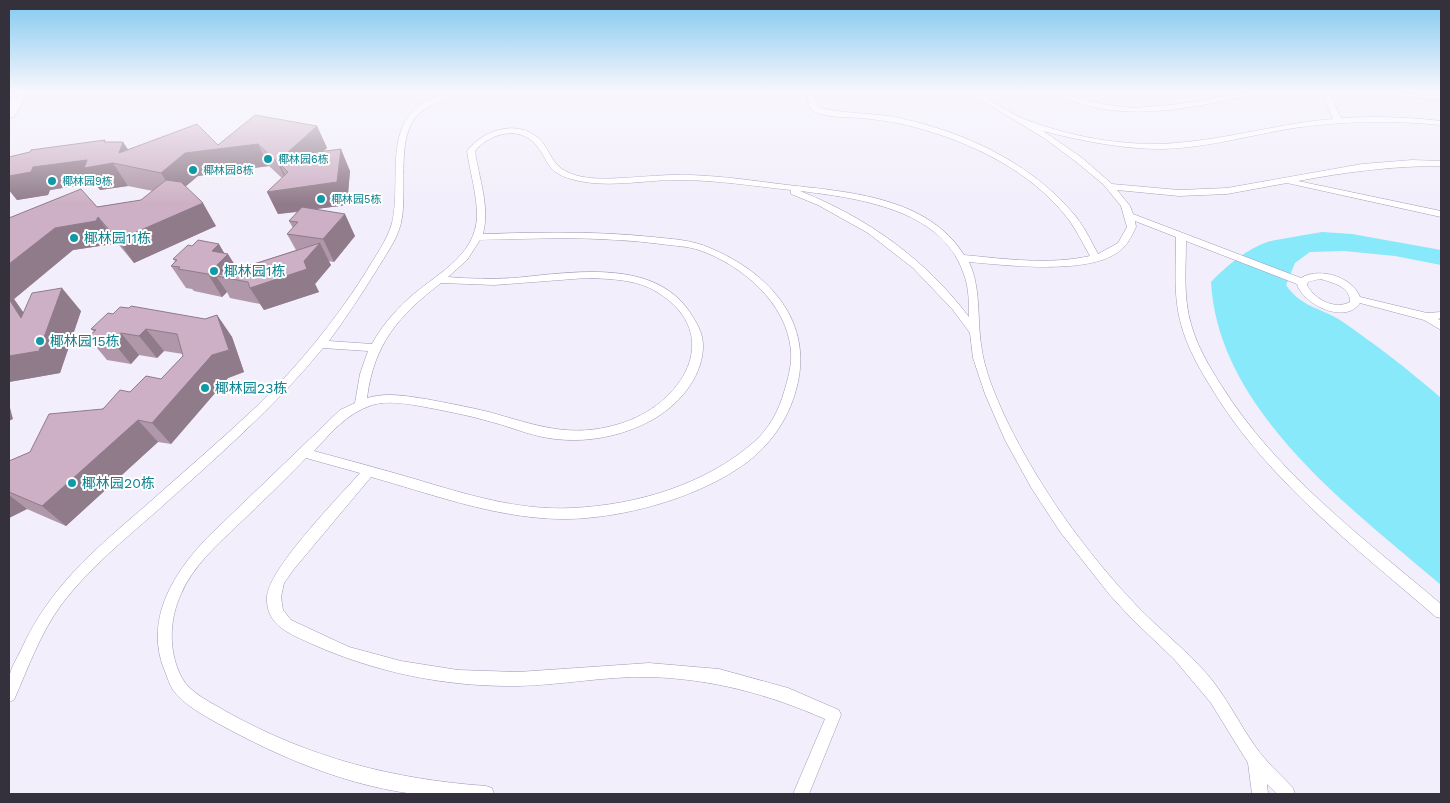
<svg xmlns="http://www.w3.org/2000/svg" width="1450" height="803" font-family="'Work Sans','Noto Sans SC',sans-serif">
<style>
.water{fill:#87e9fa}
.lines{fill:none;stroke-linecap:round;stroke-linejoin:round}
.lane-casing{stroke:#a298b6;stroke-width:1}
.street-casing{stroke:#a298b6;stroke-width:1}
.lane{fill:#fff;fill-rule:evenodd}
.street{fill:#fff;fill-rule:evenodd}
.wall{fill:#b097a9}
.shaded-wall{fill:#907b8a}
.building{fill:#cdb0c5;stroke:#907b8a}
.culture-dot{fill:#0f9aa8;stroke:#fff;stroke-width:2}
.labels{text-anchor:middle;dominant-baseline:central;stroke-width:4;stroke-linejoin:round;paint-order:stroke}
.far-culture-label{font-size:11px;fill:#0d838f;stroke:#fff;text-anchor:start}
.culture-label{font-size:14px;fill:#0d838f;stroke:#fff;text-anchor:start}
</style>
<rect width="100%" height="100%" fill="#f2eefb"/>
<path class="water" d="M1322,232L1352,234L1441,250V265L1395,256L1344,251L1310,252L1295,263L1286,285C1301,307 1319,307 1340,320C1375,344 1409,370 1441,398V585C1351,508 1218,411 1211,282C1227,265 1253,244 1276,240C1291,237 1306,235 1322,232Z"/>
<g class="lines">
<g class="lane-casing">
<path id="lane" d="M448,92H457C444,102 426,104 415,118C396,143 408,192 401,223C397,240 385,256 376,271C361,295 346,318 329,341L372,344C381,327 393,313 408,299C434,275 476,257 477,216C477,194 470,172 467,151C482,131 515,119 537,137C548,145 550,161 562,169C579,180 602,179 621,178C644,177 667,174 690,175C723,176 755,181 788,185C849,192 928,197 964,255C1006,259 1049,265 1090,256C1083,244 1077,231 1069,220C1032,171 971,142 914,127C896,122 879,120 861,118C847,117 828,118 815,112C807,108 808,100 808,92H815L816,104L820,108C842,113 865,113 888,116C956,128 1026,159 1072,212C1083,224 1090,239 1098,254L1118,243L1127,227L1121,206L1103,184L1075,161L1044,138L968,92H976C992,101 1012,115 1029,121C1078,139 1134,148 1186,142C1236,137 1284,123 1333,119L1322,92H1392L1441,96V100L1370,94H1330L1341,118C1374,116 1408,117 1441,121V125C1392,120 1343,121 1294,128C1250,135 1207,148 1162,149C1122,149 1082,141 1043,131L1081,157L1112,184L1179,190L1227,188L1362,164L1412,160L1441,161V166C1392,166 1346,172 1298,181L1441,211V217L1287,183L1227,194L1179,196L1117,190L1130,206L1133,214L1301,278C1318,267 1352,276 1360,297L1427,313L1441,312V318L1438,319L1441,321V330L1424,320L1360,303C1346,325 1303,305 1297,284L1186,241C1186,268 1183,297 1191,324C1197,346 1209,366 1221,385C1277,474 1362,537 1441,604V618L1436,617C1355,547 1268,481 1212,389C1199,368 1187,347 1181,324C1173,296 1176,266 1176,237L1135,221L1136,227C1133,233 1129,242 1124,247C1097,277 1006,265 969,262C981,288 977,315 981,344C984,370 995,395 1006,419C1039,487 1084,550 1136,605C1159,629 1185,649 1207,674C1226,696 1238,722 1255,746C1266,762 1280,774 1293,788L1295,794H1277L1267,784L1268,794H1252L1248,763L1211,703L1174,659L1132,619L1109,594L1061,533L1032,489L1005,440L985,394L973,358L970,333L953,310L913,268L868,233L818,205L791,194V190C753,186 716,180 677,180C642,180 606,189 571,179C543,171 549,156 532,141C515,126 488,135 475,151C479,179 490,206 483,234C540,232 596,231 653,237C672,239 693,240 710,248C770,273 815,323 796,390C788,420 770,445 746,463C700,497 625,518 568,519C501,520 435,495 371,477L294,569L284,583L281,597L283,610L291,620L349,647L401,661L458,670L518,672L649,663L719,669L788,688L839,710L841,715L809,794H793L825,719C768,694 712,679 650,677C606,676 562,685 518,686C447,687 377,673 312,644C291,634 265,626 267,596C270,567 338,498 360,473L306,458C284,481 261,503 239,524C217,545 193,566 181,594C169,620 168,652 182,678C190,693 212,703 227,712C310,758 392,779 486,786L492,788L494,794C468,794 440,797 414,794C345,785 279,757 219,724C203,715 184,705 173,690C169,684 167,676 164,669C144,618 175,570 211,534L340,410L355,403L360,374L368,351L323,348C274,408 216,458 158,510C124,540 88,569 61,605C40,634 28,668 14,700L9,702C9,695 8,686 9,679C10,669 17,658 21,650C49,588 93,551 143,508C181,474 220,441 257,406C299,365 335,321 366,272C375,256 387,241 392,223C402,182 382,126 426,101C433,97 441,95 448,92ZM800,191C858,198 941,209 963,272C969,286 969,302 969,317C925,259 868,218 800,191ZM569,238C600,239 631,240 661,244C674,246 687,246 699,250C742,265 787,303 791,351C792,365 788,379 784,392C779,410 769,429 754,442C705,485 636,505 572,508C519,511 465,494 415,479C381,469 347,460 314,451C332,432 346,414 372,405C389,400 408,404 425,407C446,411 467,415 488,421C505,425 521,432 538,436C576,445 617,439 652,420C677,406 701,380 703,349C704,334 697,323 689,311C652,257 568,273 513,278C491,279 470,279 448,277L467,260L480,240ZM587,278C610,279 636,279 657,292C727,335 681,406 619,424C570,439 536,425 489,412C469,407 447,403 426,399C406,396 387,392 367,398C374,344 398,316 441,283L494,285ZM1320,279C1332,282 1351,287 1350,302C1335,310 1315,300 1307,285L1308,282Z
M1051,92H1061L1085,100L1108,105L1133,108L1180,104L1249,92H1263L1259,94C1197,106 1134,123 1072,101C1065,98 1057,96 1051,92Z"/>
</g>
<g class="street-casing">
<path id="street" d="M15,92H29L14,117L9,118V102Z"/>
</g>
<use href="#lane" class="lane"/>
<use href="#street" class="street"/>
</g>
<path class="wall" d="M317,126L327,148L323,151L350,171L347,205L316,209L355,236L334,262L328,261L331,265L315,284L319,292L264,310L260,304L230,298L227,292L222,297L194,291L192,289L186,288L171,266L175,261L173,259L225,253L238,269L296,250L287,234L293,228L289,221L298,212L278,214L267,192L282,178L269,166L198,176L185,187L216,226L134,263L114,239L113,244L73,250L14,299L24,313L81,311L60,373L9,382V218L97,207L141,200L153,191L128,186L100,190L95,183L50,190L48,195L17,200L9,190V157L106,142L128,149L218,145Z
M217,315L232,337L244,372L228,378L171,444L158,442L66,526L27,509L9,518V461L30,452L130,392L161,379L183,356V354L164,351L157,358L139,355L131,364L107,360L88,337L94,332L91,329L205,319Z"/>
<path class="shaded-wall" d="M317,126L327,148L292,180L288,172L279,163L289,183L288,184L277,162Z
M123,142L138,164L119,153Z
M258,144L269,166L198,176L175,195L161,173L185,153Z
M341,149L350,171L347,205L278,214L267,192Z
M87,160L113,163L128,186L100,190L95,183L50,190L48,195L17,200L9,190V176L33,167Z
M203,203L216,226L134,263L118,240Z
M345,214L355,236L334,262L323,239Z
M98,217L114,239L113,244L73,250L14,299L42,341L21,318L9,299V264L55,228Z
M320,243L331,265L315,284L319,292L264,310L250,288L304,261Z
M219,244L226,256L228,254L242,276H216L227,292L222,297L208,274L212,251Z
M62,288L81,311L60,373L9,382V356Z
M217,315L232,337L244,372L228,378L171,444L152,423Z
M146,329L164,351L157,358L139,336Z
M121,333L139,355L131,364L112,341Z
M9,404L13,419L9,421Z
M138,420L158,442L66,526L42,506Z
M9,495L27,509L9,518Z"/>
<path class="building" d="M255,115L317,126L277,162L258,144L185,153L161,173L113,163L84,168L87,160L33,167L31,172L9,176V157L30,152L31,150L105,140L104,142H123L119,153L197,124L218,145Z
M341,149L337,182L267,192L288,172L279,163L286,156Z
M166,180L181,182L203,203L118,240L98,217L96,221L55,228L9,264V218L81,189L97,207L141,200Z
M302,207L345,214L323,239L287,234L298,222L289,221Z
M198,240L219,244L212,251L228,254L208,274L178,269L180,267L171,266L177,260L173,259L188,245L192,246Z
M320,243L304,261L307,269L250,288L248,282L216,276Z
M62,288L39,351L9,356V299L21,318L32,293Z
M131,306L205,319L217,315L229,350L212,355L152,423L138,420L42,506L9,492V461L30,452L49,414L103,409L120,390L130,392L146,376L161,379L183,356L177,334L146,329L139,336L121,333L112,341L88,337L96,330L91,329L108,313L113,314L120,307L129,308Z"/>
<linearGradient id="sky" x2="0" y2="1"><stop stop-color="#81c9ef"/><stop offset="0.45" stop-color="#f9f7fd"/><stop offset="1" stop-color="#f9f7fd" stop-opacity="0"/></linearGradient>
<rect width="1450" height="204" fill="url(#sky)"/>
<g class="culture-dot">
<circle cx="268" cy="159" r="5"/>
<circle cx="193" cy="170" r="5"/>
<circle cx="52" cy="181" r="5"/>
<circle cx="321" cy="199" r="5"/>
<circle cx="74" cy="238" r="5"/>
<circle cx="214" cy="271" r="5"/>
<circle cx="40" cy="341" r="5"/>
<circle cx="205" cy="388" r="5"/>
<circle cx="72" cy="483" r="5"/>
</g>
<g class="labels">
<g class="far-culture-label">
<text x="278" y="159">椰林园6栋</text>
<text x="203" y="170">椰林园8栋</text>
<text x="62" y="181">椰林园9栋</text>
<text x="331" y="199">椰林园5栋</text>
</g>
<g class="culture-label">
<text x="84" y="238">椰林园11栋</text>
<text x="224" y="271">椰林园1栋</text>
<text x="50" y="341">椰林园15栋</text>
<text x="215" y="388">椰林园23栋</text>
<text x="82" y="483">椰林园20栋</text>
</g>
</g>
<rect width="1450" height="803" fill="none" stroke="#34303c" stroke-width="20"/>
</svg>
